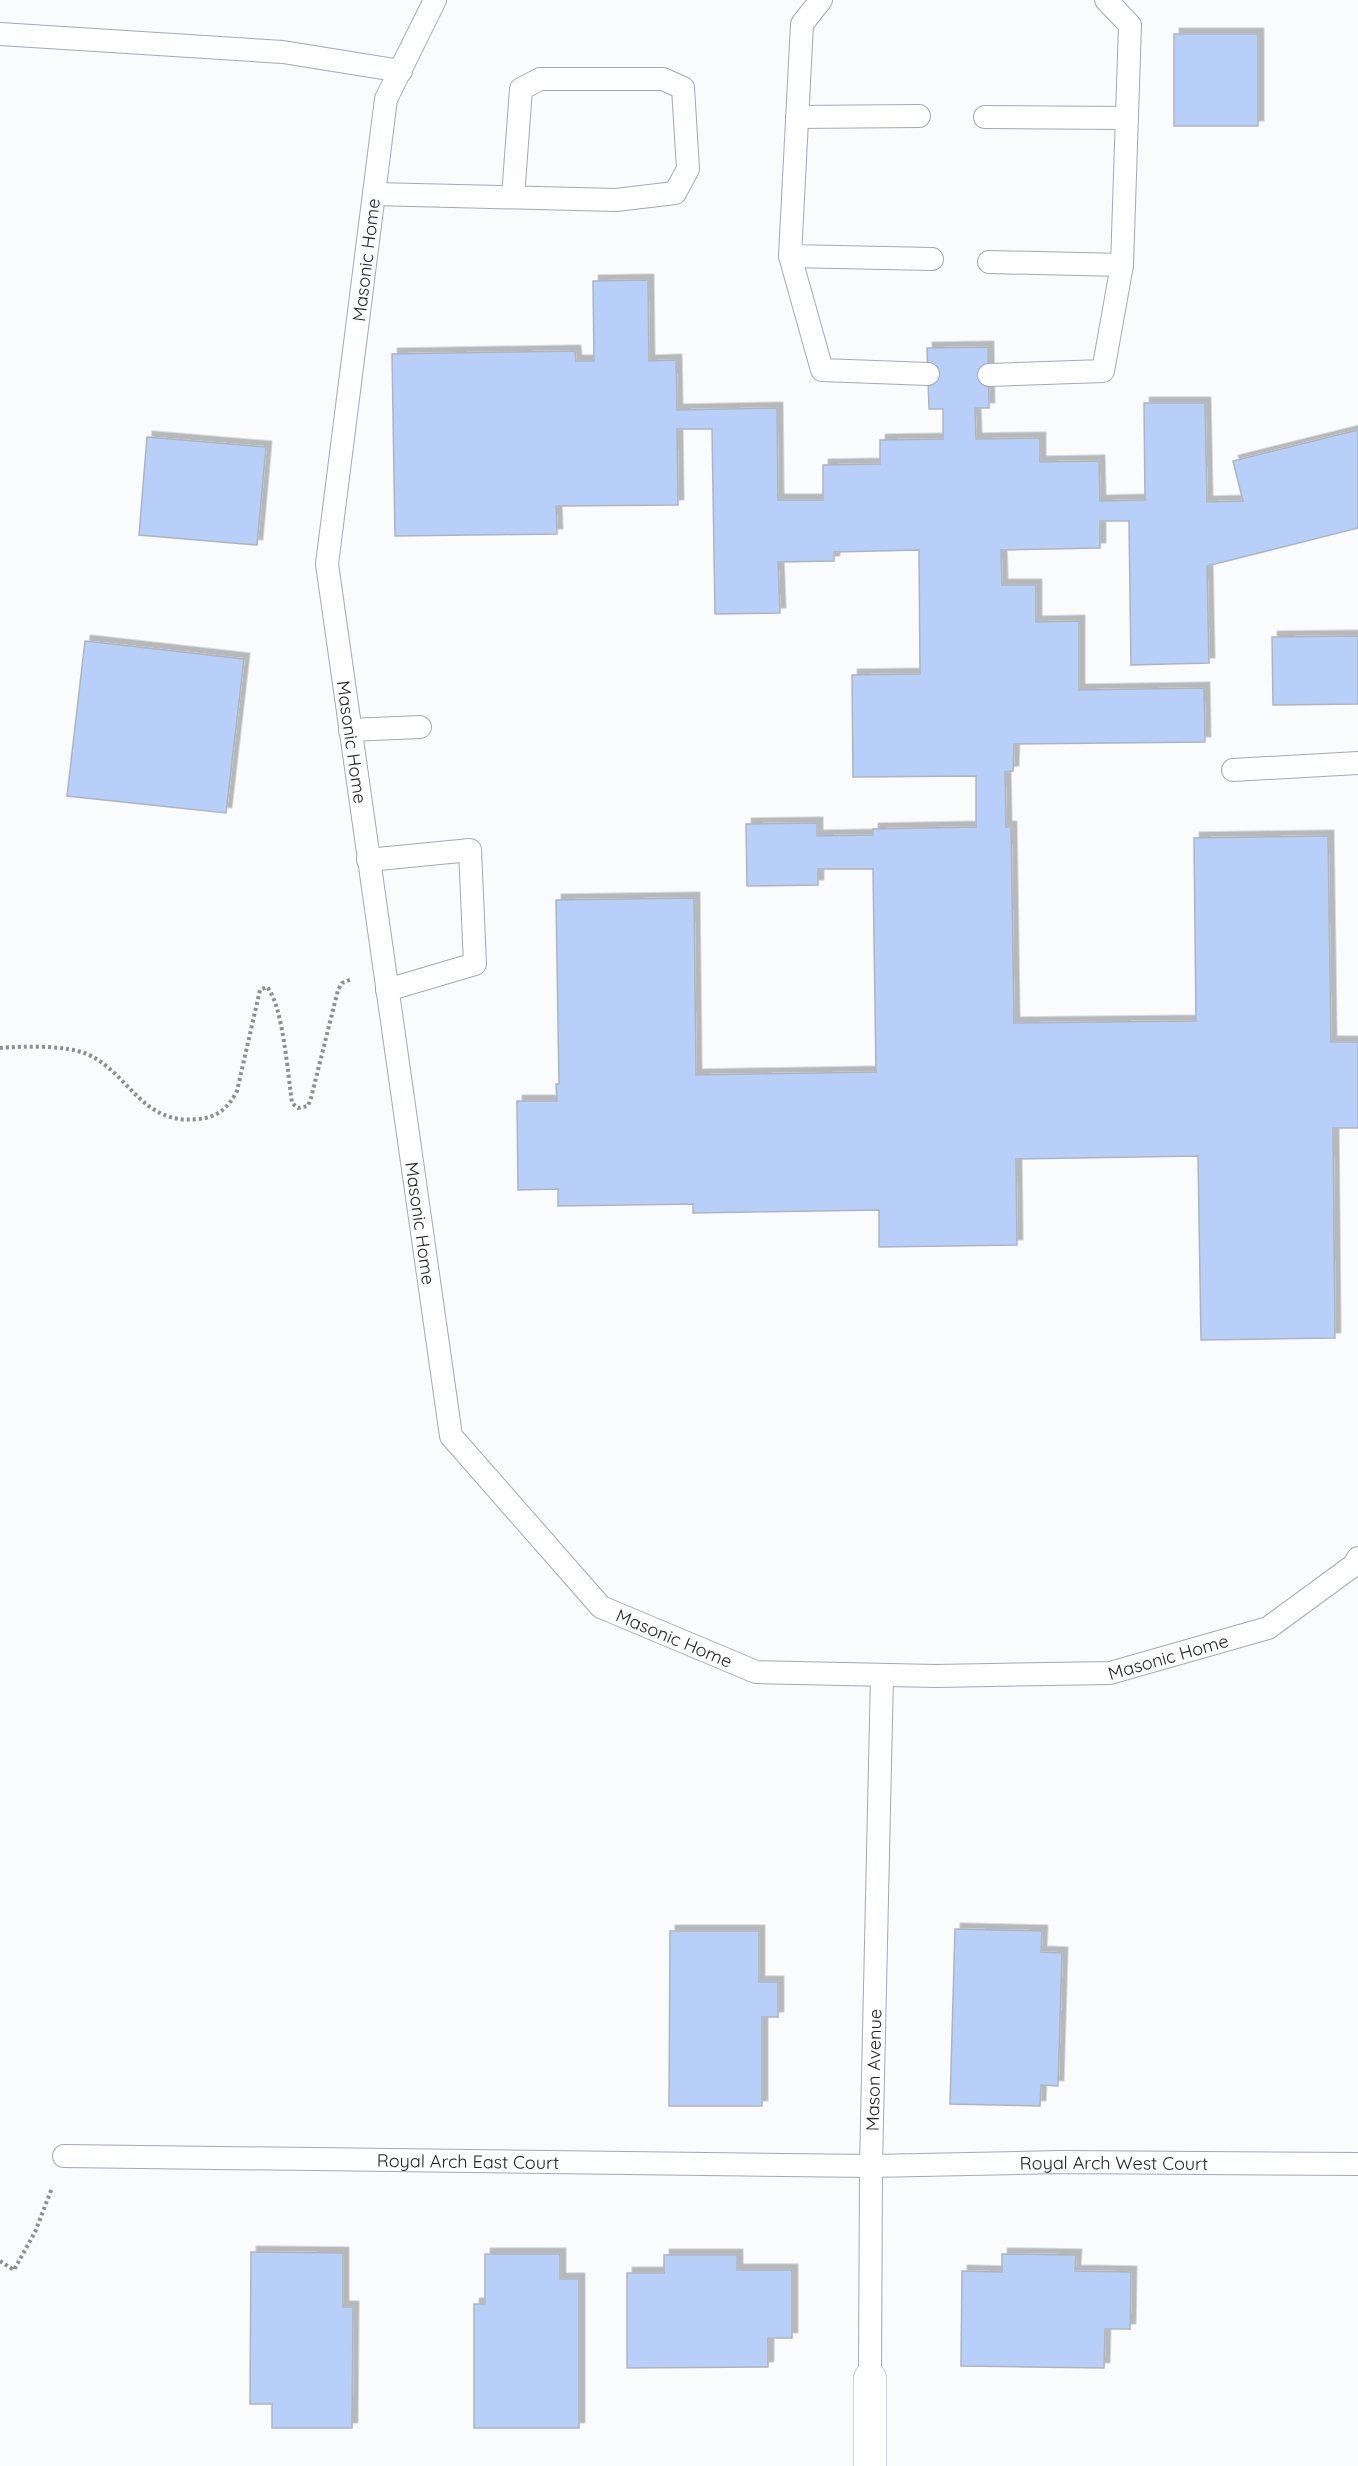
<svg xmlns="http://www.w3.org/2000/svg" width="1358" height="2466" font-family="Quicksand,sans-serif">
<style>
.building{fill:#b8d0f9;stroke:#aeb4be;stroke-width:1.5;filter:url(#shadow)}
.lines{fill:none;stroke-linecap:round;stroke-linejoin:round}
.service-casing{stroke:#a3a9b4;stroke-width:24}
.minor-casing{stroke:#a3a9b4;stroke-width:34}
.path{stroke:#8d8f92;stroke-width:4;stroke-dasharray:3 3;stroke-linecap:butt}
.service{stroke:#fff;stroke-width:22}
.minor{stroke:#fff;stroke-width:33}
.labels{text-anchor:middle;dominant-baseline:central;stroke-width:4.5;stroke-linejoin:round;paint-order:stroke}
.street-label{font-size:18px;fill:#202226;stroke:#f9fbfd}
</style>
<defs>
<filter id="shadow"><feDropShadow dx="5.5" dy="-5.5" stdDeviation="0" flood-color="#0004"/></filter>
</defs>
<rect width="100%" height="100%" fill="#f9fbfd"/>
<path class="building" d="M1174,34H1258V126H1174Z
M648,280L649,361L676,360L677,410L777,408L778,500H823V465L880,464V440L943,439V409H929L927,348L988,347L989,408H975L976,439L1040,438V462L1099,461L1100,501L1145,500L1144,403H1205L1207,502L1243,501L1233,461L1358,430V528L1207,566L1209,663L1131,665L1129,521H1100V548L1001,550L1002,585H1036V622L1079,621V690L1204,688L1205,742L1014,744L1013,771L1005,772L1006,827H1011L1014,1023L1196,1021L1194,838L1328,836L1331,1042H1358V1128H1333L1335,1338L1201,1340L1198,1156L1016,1159L1017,1245L879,1247V1210L693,1213V1204L558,1206V1189L518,1190L517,1101H557L556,1084H559L556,900L694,898L696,1075L876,1072L873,869H818V885L747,886L746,824L817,823V836L873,835V829L976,827V776L853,777L852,675L920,674L919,550L834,552V561L778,562L780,613L715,614L712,429H677L678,505L556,506L557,534L395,536L392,354L575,351L576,361H594L593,281Z
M147,437L266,447L257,545L139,535Z
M1358,636V704L1273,705L1272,637Z
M85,641L244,659L226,813L67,796Z
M955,1929L1042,1931L1041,1952L1062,1953L1058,2086L1041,2085L1040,2106L950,2104Z
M670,1931H759V1982H778V2017H762V2106H669Z
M251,2252L343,2253V2307H353L352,2428H272V2404H250Z
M485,2254H560V2279H579V2428H474V2304H485Z
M1002,2254L1076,2255L1075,2271L1131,2272L1130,2329H1105L1104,2368L961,2366L962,2271L1002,2272Z
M664,2255H737V2270H792V2338H768V2367L627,2368V2273H664Z"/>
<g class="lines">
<g class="service-casing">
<g id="service">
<path id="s1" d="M435,0L386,99L327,564L451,1436L601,1607L756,1672L936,1676L1110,1673L1268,1628L1354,1565L1358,1558"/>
<path d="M821,0L802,24L790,256L932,259"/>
<path d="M0,34L283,52L401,71"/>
<path d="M797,117L919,116"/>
<path d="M985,117L1126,118"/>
<path d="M374,194L616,200L675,193L688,169L683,88L663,79H540L521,89L513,197"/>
<path d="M790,256L822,370L928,374"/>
<path d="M989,262L1122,265L1130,25L1106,0"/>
<path d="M989,375L1103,371L1122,265"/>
<path d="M350,730L420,727"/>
<path d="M1233,770L1358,763"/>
<path d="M368,860L470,850L475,964L387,990"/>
<path id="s2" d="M64,2156L871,2166L1060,2162L1358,2164"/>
<path id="s3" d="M870,2379L871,2166L882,1675"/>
</g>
</g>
<g class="minor-casing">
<path id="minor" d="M870,2466V2379"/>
</g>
<path class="path" d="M0,1048C23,1046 66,1045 87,1054C129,1072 141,1126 199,1119C218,1117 228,1108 237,1091L260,990L267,987C283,1005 288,1076 292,1103L298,1108L308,1106L311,1098L338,990L342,983L352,979
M0,2261L14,2270L35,2232L52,2188"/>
<use href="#service" class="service"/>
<use href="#minor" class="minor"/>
</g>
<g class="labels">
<g class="street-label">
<text transform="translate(366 260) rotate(-83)">Masonic Home</text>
<text stroke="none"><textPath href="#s1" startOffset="759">Masonic Home</textPath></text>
<text stroke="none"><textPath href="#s1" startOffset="1245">Masonic Home</textPath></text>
<text stroke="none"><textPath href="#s1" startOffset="1767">Masonic Home</textPath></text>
<text stroke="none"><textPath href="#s1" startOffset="2270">Masonic Home</textPath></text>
<text stroke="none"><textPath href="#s3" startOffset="309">Mason Avenue</textPath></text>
<text stroke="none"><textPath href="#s2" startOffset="404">Royal Arch East Court</textPath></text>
<text stroke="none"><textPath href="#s2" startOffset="1050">Royal Arch West Court</textPath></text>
</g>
</g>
</svg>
